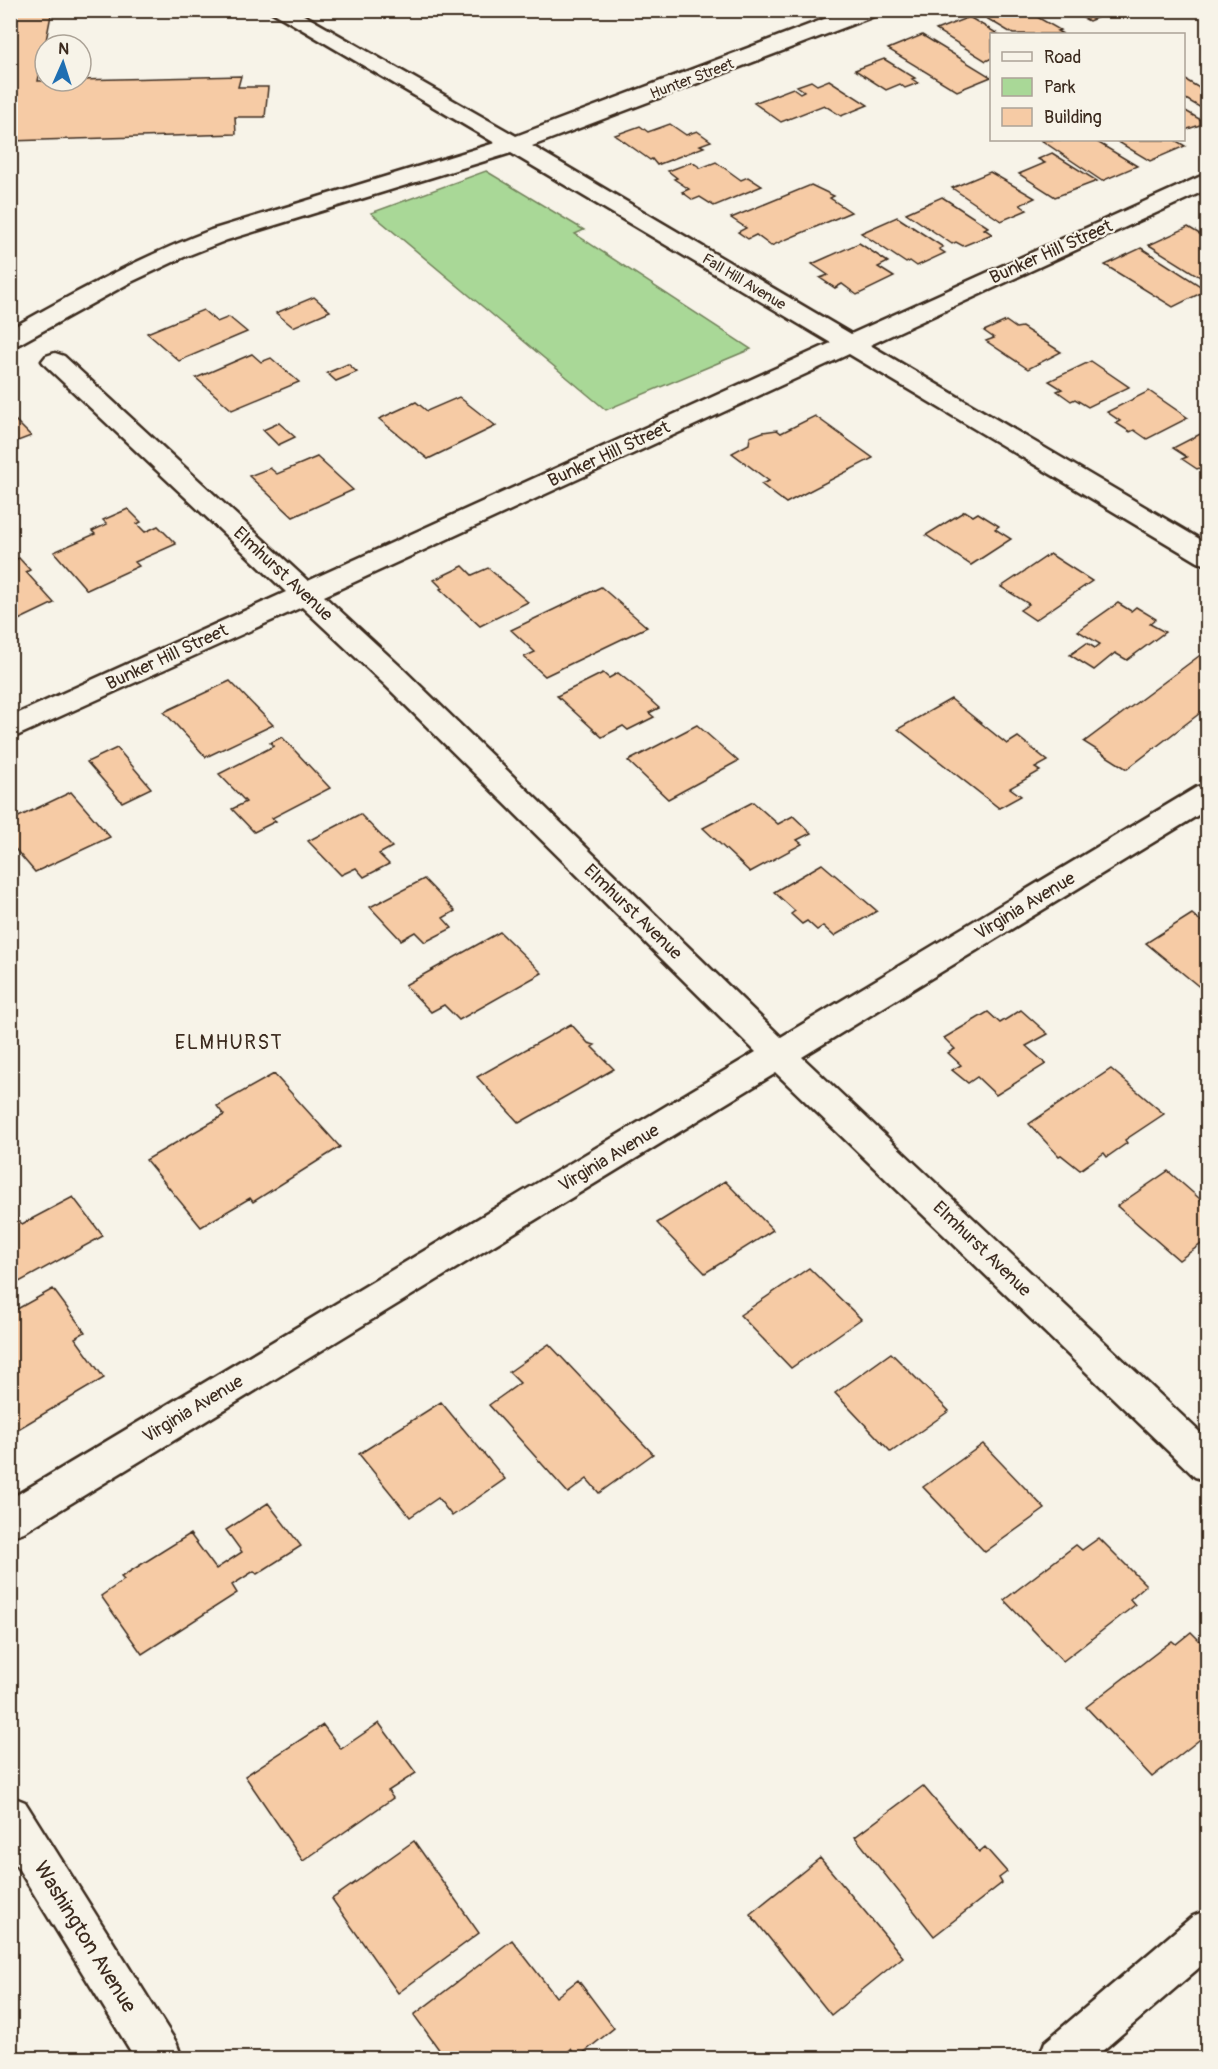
<svg xmlns="http://www.w3.org/2000/svg" width="1218" height="2069" font-family="Pangolin,sans-serif">
<style>
.green{fill:#a9d897;stroke:#72815a;stroke-width:1.5}
.building{fill:#f6cba5;stroke:#3b2a1e;stroke-width:1.5}
.lines{fill:none;stroke-linecap:round;stroke-linejoin:round}
.minor-casing{stroke:#3b2a1e;stroke-width:5}
.minor{fill:#f7f3e8;fill-rule:evenodd}
.labels{text-anchor:middle;dominant-baseline:central;stroke-width:4.5;stroke-linejoin:round;paint-order:stroke}
.far-street-label{font-size:15px;fill:#3b2a1e;stroke:#f7f3e8}
.street-label{font-size:18px;fill:#3b2a1e;stroke:#f7f3e8}
.neighbourhood-label{font-size:20px;letter-spacing:1.5px;fill:#3b2a1e;stroke:#f7f3e8}
.near-street-label{font-size:21px;fill:#3b2a1e;stroke:#f7f3e8}
</style>
<rect width="100%" height="100%" fill="#f7f3e8"/>
<filter id="ink" filterUnits="userSpaceOnUse"><feTurbulence type="fractalNoise" baseFrequency=".0167" numOctaves="2"/><feDisplacementMap in="SourceGraphic" scale="12" xChannelSelector="R" yChannelSelector="G"/><feConvolveMatrix kernelMatrix="1 2 1 2 8 2 1 2 1" color-interpolation-filters="sRGB"/></filter>
<g filter="url(#ink)">
<path class="green" d="M486,171L584,230L575,234L751,349L606,410L371,213Z"/>
<path class="building" d="M10,10H52L38,81L241,76L238,87H268L265,117H235L236,134L10,141Z
M985,10H1025L1060,30L1057,31L1063,34H1013L978,13Z
M1067,10H1108L1111,12L1089,21Z
M969,17L998,34H992V58L986,61L936,30Z
M922,35L991,77L957,91L888,49Z
M884,59L915,78L912,79L918,83L905,88L900,84L886,90L855,70Z
M1184,79L1208,93V112L1184,98Z
M829,80L868,105L841,116L824,105L781,122L754,103L793,88L800,93L804,91L797,86L811,81L817,85Z
M1184,110L1206,123L1185,130Z
M670,124L686,135L697,131L711,141L700,145L704,147L657,165L652,159L650,160L615,135L640,126L648,132Z
M1041,140H1094L1137,166L1102,181Z
M1115,140H1175L1185,146L1150,161Z
M1052,153L1097,181L1055,197L1019,174L1045,163L1038,159Z
M692,162L701,168L716,162L741,180L748,177L762,186L714,206L700,197L693,200L682,192L689,189L674,179L677,178L668,171Z
M990,172L1035,198L1020,205L1027,210L1001,221L952,188Z
M811,185L834,196L830,198L851,212L771,246L756,235L748,239L738,232L746,228L731,218Z
M942,197L988,227L984,229L992,234L963,246L956,242L952,244L906,213Z
M897,217L943,247L939,249L945,253L917,266L910,261L906,263L861,233Z
M1188,227L1208,239V282L1149,245Z
M859,243L888,262L878,267L894,277L857,295L842,284L835,288L820,278L828,275L812,264Z
M1141,248L1199,285L1205,291L1173,307L1105,265Z
M314,297L330,311L293,327L276,313Z
M203,310L217,322L229,317L247,332L179,361L147,333Z
M1006,321L1016,328L1022,327L1061,352L1028,369L986,341L994,338L984,331Z
M252,354L261,362L271,358L299,382L232,410L196,378Z
M1091,361L1129,387L1088,407L1075,399L1071,401L1057,391L1062,389L1049,381Z
M348,364L357,372L336,381L327,373Z
M1149,391L1188,418L1147,439L1134,430L1130,432L1116,423L1120,421L1107,412Z
M459,397L496,426L428,459L379,419L416,402L427,411Z
M10,415L31,436L10,444Z
M815,416L873,458L786,503L761,484L769,481L732,453L749,444L750,437L763,432L777,430L781,433Z
M279,423L295,437L278,445L263,430Z
M1208,430V471L1202,467L1197,469L1182,459L1187,457L1173,448Z
M317,457L353,490L293,517L249,476L270,468L277,474Z
M128,509L141,522L137,524L145,532L158,526L176,544L135,562L139,566L87,590L54,552L95,534L92,531L107,524L103,520Z
M965,511L973,516L978,513L999,526L995,529L1011,539L971,565L926,535Z
M1050,554L1092,581L1035,620L1020,610L1029,604L1001,587Z
M19,558L30,570L26,572L54,603L10,624V562Z
M463,566L472,575L488,568L528,602L480,626L440,589L442,588L434,580Z
M601,587L647,627L545,676L524,657L535,652L511,630Z
M1118,603L1131,611L1136,607L1156,619L1150,624L1165,632L1127,660L1115,653L1094,670L1070,655L1087,643L1095,648L1100,644L1078,631Z
M1203,653L1208,655V707L1127,769L1084,742Z
M603,673L609,678L618,673L632,684L659,708L649,713L654,717L628,730L623,726L602,737L557,696Z
M230,681L273,725L206,757L164,712Z
M951,699L1007,744L1018,737L1048,761L1035,768L1040,771L1010,788L1021,796L999,808L898,729Z
M697,725L738,761L668,799L628,761Z
M282,737L330,788L272,818L276,821L254,832L232,809L246,802L219,774L274,746L270,743Z
M117,748L151,788L122,802L87,762Z
M71,792L110,837L35,872L10,843V821Z
M753,802L778,824L793,816L811,833L797,840L802,844L750,872L703,828Z
M360,814L392,847L379,854L389,864L364,877L356,868L341,875L308,841Z
M822,864L877,911L834,936L823,926L817,930L807,921L802,924L791,914L795,911L774,892Z
M424,879L455,911L443,918L452,928L425,942L415,932L401,940L370,907Z
M1192,914L1208,927V994L1146,943Z
M500,932L542,973L459,1020L444,1005L431,1012L405,985Z
M1021,1010L1048,1034L1026,1046L1046,1064L996,1095L977,1077L968,1083L952,1070L961,1065L948,1053L955,1049L944,1038L988,1012L1000,1023Z
M571,1024L588,1043L595,1045L592,1047L614,1069L519,1123L477,1077Z
M1111,1069L1164,1114L1125,1140L1127,1143L1107,1157L1104,1153L1080,1170L1061,1155L1059,1156L1029,1124Z
M274,1074L340,1147L253,1202L250,1198L201,1227L146,1160L224,1115L217,1106Z
M1168,1171L1208,1206V1239L1179,1260L1117,1206Z
M725,1181L773,1230L705,1273L657,1223Z
M73,1197L103,1236L10,1287V1211L22,1224Z
M809,1268L861,1319L791,1368L740,1315Z
M53,1289L85,1332L75,1338L104,1378L13,1432L10,1429V1313Z
M549,1344L653,1454L599,1493L587,1479L568,1493L489,1405L520,1383L509,1372Z
M891,1353L949,1411L891,1452L835,1393Z
M441,1402L505,1479L452,1516L438,1498L410,1517L359,1454Z
M983,1444L1045,1509L985,1552L923,1487Z
M268,1503L301,1546L257,1574L254,1571L232,1585L237,1593L142,1654L101,1596L124,1580L121,1577L190,1534L216,1569L242,1552L226,1530Z
M1099,1538L1146,1585L1130,1599L1135,1605L1063,1661L1004,1600L1076,1545L1082,1550Z
M1191,1632L1208,1649V1733L1152,1777L1086,1707L1172,1641L1176,1644Z
M379,1723L416,1773L388,1791L393,1798L303,1861L245,1776L323,1725L341,1749Z
M923,1786L979,1852L985,1847L1007,1872L999,1878L1002,1883L934,1936L855,1837Z
M414,1841L479,1933L398,1993L332,1899Z
M820,1858L903,1957L831,2015L750,1914Z
M512,1940L556,1997L578,1980L614,2028L577,2058L571,2049L560,2058H437L443,2055L414,2015Z"/>
<g class="lines">
<g class="minor-casing">
<path id="minor" d="M269,10H295L516,136L848,10H879L877,15L532,146L851,334L1208,173V189L870,345L1208,544V565L1198,562L849,354L324,596L403,669L781,1037L1197,787L1208,785V809L802,1057L1208,1440V1481L1195,1477L776,1073L24,1532L10,1537V1499L756,1052L383,683L302,607L10,739V717L286,592L46,366L42,361L46,356L55,353L64,356L308,581L831,343L511,153L227,240L184,257L131,282L19,344L10,346V329C76,292 140,257 211,230L495,143Z
M10,1796L25,1802L176,2042L182,2058H135L10,1855Z
M1208,1910V1960L1094,2058H1039L1045,2042L1193,1916Z"/>
</g>
<use href="#minor" class="minor"/>
</g>
</g>
<g class="labels">
<g class="far-street-label">
<text transform="translate(692 79) rotate(-21)">Hunter Street</text>
<text transform="translate(744 282) rotate(31)">Fall Hill Avenue</text>
</g>
<g class="street-label">
<text transform="translate(1051 252) rotate(-24)">Bunker Hill Street</text>
<text transform="translate(609 454) rotate(-25)">Bunker Hill Street</text>
<text transform="translate(283 574) rotate(43)">Elmhurst Avenue</text>
<text transform="translate(167 657) rotate(-25)">Bunker Hill Street</text>
<text transform="translate(1025 906) rotate(-31)">Virginia Avenue</text>
<text transform="translate(633 912) rotate(44)">Elmhurst Avenue</text>
<text transform="translate(609 1158) rotate(-31)">Virginia Avenue</text>
<text transform="translate(982 1249) rotate(44)">Elmhurst Avenue</text>
<text transform="translate(193 1409) rotate(-31)">Virginia Avenue</text>
</g>
<g class="neighbourhood-label">
<text x="229" y="1042">ELMHURST</text>
</g>
<g class="near-street-label">
<text transform="translate(85 1937) rotate(58)">Washington Avenue</text>
</g>
</g>
<rect width="1218" height="2069" fill="none" stroke="#f7f3e8" stroke-width="36"/>
<rect x="18" y="18" width="1182" height="2033" fill="none" stroke="#3b2a1e" stroke-width="2" filter="url(#ink)"/>
<rect x="990" y="33" width="195" height="108" fill="#f7f3e8" stroke="#aca397" stroke-width="1.5"/>
<rect x="1002" y="52" width="30" height="9" fill="#f7f3e8" stroke="#aca397" stroke-width="1.5"/>
<text x="1044" y="63" font-size="18" fill="#3b2a1e">Road</text>
<rect x="1002" y="78" width="30" height="18" fill="#a9d897" stroke="#aca397" stroke-width="1.5"/>
<text x="1044" y="93" font-size="18" fill="#3b2a1e">Park</text>
<rect x="1002" y="108" width="30" height="18" fill="#f6cba5" stroke="#aca397" stroke-width="1.5"/>
<text x="1044" y="123" font-size="18" fill="#3b2a1e">Building</text>
<g transform="translate(63 63) rotate(3)"><circle r="28" fill="#f7f3e8" stroke="#aca397" stroke-width="1.5"/>
<path d="M0-4.5L10 22L0 15L-10 22Z" fill="#1f6fb2"/>
<text y="-9" font-size="16" font-weight="bold" text-anchor="middle" fill="#3b2a1e">N</text>
</g>
</svg>
